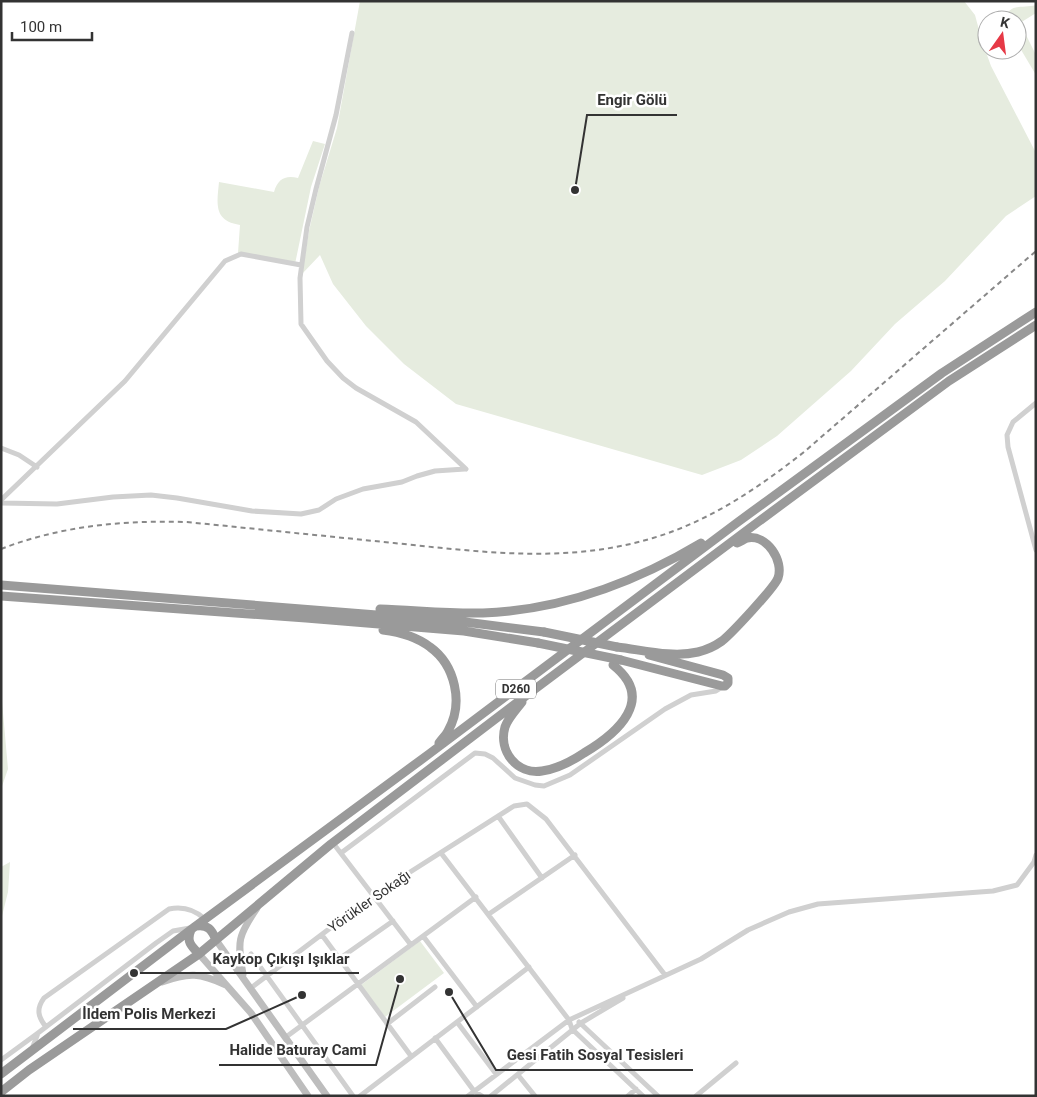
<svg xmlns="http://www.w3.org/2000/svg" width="1037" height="1097" font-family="Roboto,sans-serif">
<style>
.green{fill:#e6ecdf}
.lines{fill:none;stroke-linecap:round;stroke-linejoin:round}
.street{stroke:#d0d0d0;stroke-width:5}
.secondary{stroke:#bdbdbd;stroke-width:7}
.highway{stroke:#9a9a9a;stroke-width:9}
.rail{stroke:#888;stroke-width:2;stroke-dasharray:5 4;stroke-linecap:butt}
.highway-bridge{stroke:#9a9a9a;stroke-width:9}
.labels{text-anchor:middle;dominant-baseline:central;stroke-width:5;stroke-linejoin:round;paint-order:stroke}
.shield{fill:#fff;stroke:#707070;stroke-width:1}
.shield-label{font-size:12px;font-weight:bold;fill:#333}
.street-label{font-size:14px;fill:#333;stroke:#fff}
.leader{fill:none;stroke:#333;stroke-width:2}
.callout-dot{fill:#333;stroke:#fff;stroke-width:2}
.callout-label{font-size:15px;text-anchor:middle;font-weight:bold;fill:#333;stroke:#fff;stroke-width:5;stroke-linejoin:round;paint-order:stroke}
</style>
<rect width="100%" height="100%" fill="#fff"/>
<path class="green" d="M360,1H964L975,15L982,41L991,66L1036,153V196L1006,216L945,281L895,324L851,371L777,436L741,460L702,475L456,404L404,364L366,326L333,284L320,255L302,274L309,231L319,187L337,128Z
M1036,5V13L1020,23L1036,55V75L1017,43V20H1005C1009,2 1022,9 1036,5Z
M313,141L325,144L311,187L295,264L238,253L240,225C213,221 217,203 219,182L274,192C278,179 285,175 298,178Z
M1,690L8,769L1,789Z
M10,862L8,892L1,920V867Z
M420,941L444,973L385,1017L361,985Z"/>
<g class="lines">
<path class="street" d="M352,33L336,115L316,189L307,227L300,278L301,324L327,361L343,378L356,388L416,422L466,469
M1036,403L1013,422L1007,435L1008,447L1036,550
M1,448L19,455L37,467
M1,500L125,381L225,261L241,254L301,265
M1,503L57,504L113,497L151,495L177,498L252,511L301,514L319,510L336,499L363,489L402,482L417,476L435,471L465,469
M498,816L542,878
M333,843L411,945
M341,853L475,753L485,754L493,758L515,778L535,785L544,786L570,775L665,709L691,695L716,691L724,686
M441,853L569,1020L572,1029L643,1096
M489,914L575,855
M322,935L411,1056
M423,936L477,1007
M251,954L353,1096
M339,959L393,921
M251,988L374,895L514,806L527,804L546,819L665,975
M457,1022L496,1074
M579,1022L658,1096
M387,1024L435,987
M46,1027C38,1017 36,1009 44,998L169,909C183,906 195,910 205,919
M286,1037L476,897
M435,1038L474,1091L482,1096
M32,1049L38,1033L156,943L173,931L190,928
M1,1060L38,1033
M518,1075L535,1096
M360,1096L529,967
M468,1096L569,1020L701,959L748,930L789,912L818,904L993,891L1017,885L1034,862L1036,855
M491,1096L581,1023L623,998
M628,1096L636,1089
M696,1096L736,1063"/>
<path class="secondary" d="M216,940L327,1096
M199,954L251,1013L308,1096
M243,974C237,941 238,936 257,908
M162,982C189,972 200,973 226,985"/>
<path class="highway" d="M1,585L465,622L544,632
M1,596L306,618L464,631L538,643
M380,609C414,610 449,614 483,613C562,610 634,583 701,543
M383,630C399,632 417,637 430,647C455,665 464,703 448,731C446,735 442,739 439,743
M617,647C643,650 672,658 698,652C706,650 715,646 722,641C731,634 775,587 778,578C784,561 767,534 747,538C744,539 740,542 737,543
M621,660L722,686H725L728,683V678L723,675L649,655
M522,702C516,710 508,718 505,727C498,751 517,775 542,771C557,769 572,761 584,753C618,733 656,699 613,665
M196,926C208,924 212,930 216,940
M191,930C186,941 191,946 199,954
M1,1074L193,928L429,754L738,522L942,373L1036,312
M1,1092L29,1070L199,954L331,844L531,692L758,522L949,381L1036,325"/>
<path class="rail" d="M1,549C60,526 124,520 187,522C256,529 325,536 394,543C482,552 567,564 653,538C710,521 758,488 804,452L1036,251"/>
<path class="highway-bridge" d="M544,632L617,647
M538,643L621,660"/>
</g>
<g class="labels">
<rect class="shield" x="496" y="679.5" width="40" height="19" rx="4"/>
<g class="shield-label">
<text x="516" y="689">D260</text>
</g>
<g class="street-label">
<text transform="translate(369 901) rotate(-35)">Yörükler Sokağı</text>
</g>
</g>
<path class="leader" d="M575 190L587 115H677M134 973L202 973H359M302 995L226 1029H73M400 979L376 1065H219M449 992L496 1070H693"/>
<g class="callout-dot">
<circle cx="575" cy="190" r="5"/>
<circle cx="134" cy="973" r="5"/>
<circle cx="302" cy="995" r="5"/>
<circle cx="400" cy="979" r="5"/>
<circle cx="449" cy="992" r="5"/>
</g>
<g class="callout-label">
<text x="632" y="105">Engir Gölü</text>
<text x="281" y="964">Kaykop Çıkışı Işıklar</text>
<text x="149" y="1019">İldem Polis Merkezi</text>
<text x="298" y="1055">Halide Baturay Cami</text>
<text x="595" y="1060">Gesi Fatih Sosyal Tesisleri</text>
</g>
<rect width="1037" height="1097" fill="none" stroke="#333333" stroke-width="5"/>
<g transform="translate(1002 35) rotate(14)"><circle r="24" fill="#ffffff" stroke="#adadad"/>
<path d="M0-4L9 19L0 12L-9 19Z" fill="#e63946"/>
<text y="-8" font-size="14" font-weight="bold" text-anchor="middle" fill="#333333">K</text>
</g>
<path d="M12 32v8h80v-8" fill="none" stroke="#333333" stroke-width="2.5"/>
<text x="20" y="32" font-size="15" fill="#333333" stroke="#ffffff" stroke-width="4" paint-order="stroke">100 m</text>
</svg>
